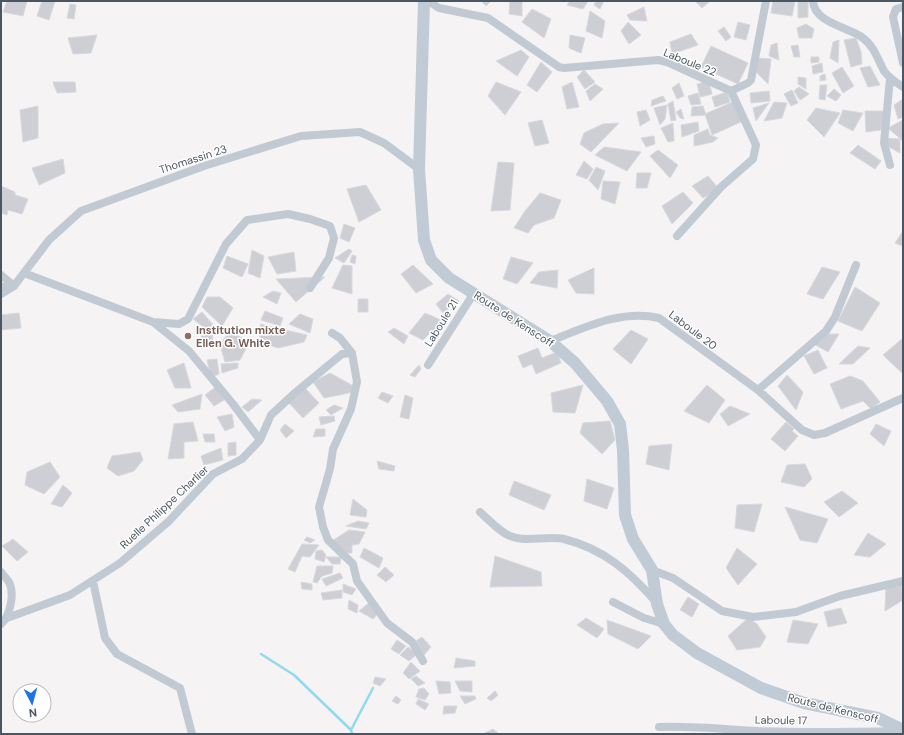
<svg xmlns="http://www.w3.org/2000/svg" width="904" height="735" font-family="'DM Sans',sans-serif">
<style>
.lines{fill:none;stroke-linecap:round;stroke-linejoin:round}
.stream{stroke:#90daee;stroke-width:2.5}
.building{fill:#cdcfd5;stroke:#d7d9de}
.street{stroke:#c1cad2;stroke-width:8}
.secondary{stroke:#c1cbd6;stroke-width:12}
.education-dot{fill:#8d6e63;stroke:#fff;stroke-width:1.5}
.labels{text-anchor:middle;dominant-baseline:central;stroke-width:3;stroke-linejoin:round;paint-order:stroke}
.street-label{font-size:11px;fill:#4a5661;stroke:#fff}
.education-label{font-size:11px;font-weight:bold;fill:#785e54;stroke:#fff;text-anchor:start}
</style>
<rect width="100%" height="100%" fill="#f5f3f3"/>
<g class="lines">
<path class="stream" d="M261,654L294,675L351,730
M352,734L351,730L373,688"/>
</g>
<path class="building" d="M7,1H27L23,16L3,12Z
M42,1H55L49,20L37,16Z
M481,1H491L486,6Z
M510,1H522V16L509,14Z
M570,1H588L583,9L567,5Z
M596,1H604L600,9L594,5Z
M695,1H710L702,8Z
M773,1H795L792,16L771,13Z
M798,1H808V17L798,18Z
M70,4L76,5L74,19L67,18Z
M644,7L647,21L630,20L627,15Z
M532,9L551,19L544,38L522,22Z
M590,11L605,21L602,38L586,31Z
M628,22L641,35L629,44L621,31Z
M738,22L750,25L746,40L734,37Z
M806,24L814,29L812,38H799L797,28Z
M724,27L731,37L726,41L718,31Z
M691,34L698,45L672,54L670,42Z
M97,35L91,53L73,54L68,38Z
M570,35L585,38L581,53L569,48Z
M856,38L861,52L862,64L851,67L844,40Z
M839,40L838,63L830,58L833,42Z
M777,43L779,60L769,56L771,45Z
M798,45L800,57H794L791,46Z
M711,46L748,63L738,84L701,67Z
M521,50L529,57L517,76L496,61Z
M811,57H819V62L811,63Z
M757,58L771,59L768,84L756,72Z
M541,62L552,72L537,92L527,85Z
M822,63L823,72L813,74L812,66Z
M870,66L880,85L868,87L860,68Z
M842,67L854,86L843,93L832,73Z
M584,70L595,82L585,89L577,77Z
M825,74L826,80L820,81V76Z
M798,77L806,78V89L798,84Z
M709,81L712,94L700,97L697,84Z
M53,82H75L76,92L57,93Z
M496,82L521,92L505,115L488,96Z
M572,82L579,107L567,109L562,87Z
M679,83L684,96L677,99L672,88Z
M595,84L603,89L590,101L586,91Z
M820,85H827L825,100L819,99Z
M799,87L809,94L800,100L794,91Z
M834,89L841,95L836,101L827,96Z
M792,90L798,103L791,106L784,94Z
M769,91L770,101L751,103L750,93Z
M727,92L730,102L715,107L712,97Z
M698,93L701,104L691,105L688,96Z
M663,96L666,101L651,106L652,100Z
M903,99V117L898,119L894,105Z
M673,101L676,120L671,121L668,104Z
M735,101L743,121L712,135L705,114Z
M774,102L787,103L782,118L764,121Z
M769,103L756,121L753,108Z
M667,105L665,119L660,125L654,108Z
M38,106V138L23,142L20,110Z
M703,106L706,115L691,116L692,107Z
M816,108L840,113L824,137L807,120Z
M681,109L684,119L680,118L676,112Z
M646,110L650,120L640,126L637,112Z
M843,110L863,113L853,131L838,123Z
M865,111H884L881,130L866,132Z
M542,120L549,143L535,146L528,123Z
M903,120V141L888,128Z
M698,122L699,131L682,137L681,125Z
M619,123L591,152L580,144L584,133L603,124Z
M673,123L674,141L668,142L661,128Z
M708,129L710,135L718,138L713,142L694,146V135Z
M654,136L655,144L646,147L641,138Z
M881,138L900,139V153L889,147Z
M858,145L881,161L875,169L850,153Z
M604,147L641,152L627,171L595,155Z
M658,150L678,165L670,178L650,156Z
M63,159L65,173L39,185L32,168Z
M584,161L593,169L587,179L576,175Z
M498,162L514,163L510,210L491,211Z
M596,167L605,171L598,190L589,180Z
M637,173H651L647,188H636Z
M708,176L719,189L703,198L692,186Z
M603,181L620,182L615,204L601,199Z
M366,185L381,210L359,222L347,189Z
M1,186L15,192V195L28,199L22,214L8,210L7,215L1,213Z
M683,192L693,203L672,224L662,206Z
M540,193L561,200L554,218L534,225L528,233L514,228L525,211Z
M344,224L355,228L349,242L340,238Z
M903,231V246L895,243Z
M349,249L352,251L344,263L335,258Z
M252,250L264,256L260,278L248,273Z
M294,252L296,271L277,274L268,257Z
M352,255L356,256L355,264L350,262Z
M227,256L248,264L242,277L223,268Z
M511,257L533,263L517,284L503,279Z
M343,265L352,266V294L332,288Z
M413,265L433,284L416,293L401,274Z
M822,267L840,272L823,299L807,294Z
M594,268V294L576,293L568,280Z
M558,270L557,288L530,283L539,272Z
M325,277L296,302L276,279Z
M855,287L880,303L862,331L838,321Z
M273,291L281,293L277,304L263,297Z
M448,294L459,301L443,313L436,304Z
M207,297H220L233,308L222,326L202,307Z
M358,299H368V312H358Z
M265,311L283,318L280,326L261,320Z
M202,312L214,326L207,330L193,319Z
M19,313L21,328L1,330V315Z
M425,313L445,322L438,333H430L423,340L409,333Z
M300,314L313,319L310,333L289,324Z
M261,324L272,327L307,335L304,342L278,348L263,343L258,332Z
M394,328L408,336L404,344L388,332Z
M631,330L648,339L631,364L613,349Z
M229,332L250,341L240,360L225,362L220,345Z
M201,334L212,335L213,345L202,348Z
M826,334H839L828,352L814,344Z
M903,338V374L883,355Z
M858,346L870,348L853,364H839Z
M538,348L542,358L557,352L561,363L536,374L532,364L523,368L518,356Z
M818,350L827,368L814,374L804,356Z
M217,359L219,374L211,377L207,360Z
M184,363L191,388H175L167,370Z
M238,363V368L222,373L221,364Z
M419,365L421,369L415,377L410,375Z
M330,373L357,388L349,393L324,398L313,382Z
M787,375L803,392L796,410L778,386Z
M850,376L863,381L880,402L871,409L863,401L841,409L830,384Z
M583,385L575,413L553,412L551,393Z
M707,385L725,400L709,423L684,411Z
M217,386L224,400L214,406L205,395Z
M305,388L319,403L303,418L289,403Z
M382,392L393,396L388,403L378,398Z
M202,394L200,409L178,412L172,405Z
M405,395L413,398L409,419L400,417Z
M252,399L262,400L248,412L242,407Z
M334,405L343,408L331,415L326,410Z
M730,406L750,414L728,426L720,414Z
M232,414L234,427L225,431L217,417Z
M334,416L335,421L321,425L319,417Z
M610,421L615,440L602,454L580,433L583,423Z
M193,422L198,441L184,442V458L168,459L174,424Z
M786,422L794,429L792,431L798,436L785,451L771,439Z
M285,424L294,431L286,438L280,430Z
M876,424L891,431L884,446L870,434Z
M316,429H325V436L313,437Z
M203,434H214L215,442H205Z
M236,442V455L228,456V443Z
M672,444L669,470L646,464L649,446Z
M221,448L223,460L204,465L201,456Z
M140,452L143,460L134,471L118,476L107,468L112,456Z
M377,461L395,466L394,471L379,469Z
M50,462L60,477L44,494L25,485L27,472Z
M805,464L812,479L804,487L781,482L787,465Z
M587,479L614,488L607,509L584,501Z
M514,481L551,495L544,510L509,495Z
M63,485L72,493L62,507L51,504Z
M842,491L858,503L839,517L824,502Z
M353,499L367,510L366,517L350,515Z
M762,504L754,532L735,528L737,505Z
M785,507L828,519L817,543L800,540Z
M358,521L369,523L366,529L346,526Z
M349,530L365,532L359,544L352,545V553H346L332,541Z
M868,533L886,544L870,557L854,555Z
M307,537L315,540L310,543L304,540Z
M13,539L28,552L17,561L2,546Z
M302,544L319,545L310,557L302,556L295,572L288,569Z
M364,548L383,558L379,568L360,557Z
M737,548L757,564L738,585L726,568Z
M322,550L326,555L324,562L315,559L316,551Z
M495,556L541,572L542,586L490,587Z
M326,557H341L340,564H332Z
M317,566H333L332,573L322,576L317,583L313,582Z
M385,567L394,575L386,582L377,575Z
M340,573L343,578L326,586L322,579Z
M301,582L312,584V590L302,589Z
M343,584L356,589L352,595L343,592Z
M901,584L903,600L885,611L886,585Z
M342,590V598L323,600L321,593Z
M688,597L699,604L692,617L680,610Z
M349,600L358,605L357,613L348,609Z
M370,602L379,612L373,619L359,611Z
M841,608L847,623L828,627L824,612Z
M586,618L604,629L597,638L577,625Z
M748,618L757,624L766,637L760,647L737,650L728,636Z
M607,620L651,636L638,649L608,634Z
M793,620L818,624L808,644L787,642Z
M422,637L431,647L424,655L416,641Z
M397,640L406,646L399,654L391,649Z
M408,647L417,654L409,661L400,655Z
M456,658L475,661V666L454,668Z
M411,662L420,671L409,679L403,673Z
M416,676L425,683L418,686L411,679Z
M375,677L386,679L380,686L373,683Z
M436,681L450,682L451,693L439,694Z
M455,681H472V692L460,691Z
M424,688L429,694L425,700L416,697L419,689Z
M495,691L498,695L491,701L487,698Z
M396,696L401,700L398,704L392,701Z
M460,696H475L476,699L465,704Z
M418,699L429,704L425,710L416,704Z
M444,706H457L455,713L443,714Z
M493,729L498,733L483,734Z"/>
<g class="lines">
<path class="street" d="M428,1L439,8L488,18L559,67L564,68L658,60L667,62L731,91L756,145L753,159L721,187L677,236
M813,1C814,23 849,27 863,38C874,46 878,60 884,71C889,78 897,83 903,87
M903,7L896,9L893,17L903,63
M731,91L748,83L751,80L766,1
M890,165L884,143L890,78
M1,275L14,286
M1,287L14,286
M1,294L14,286L49,240L81,211L204,166L301,136L360,132L384,143L419,169
M153,322L179,324L188,319L226,244L247,220L288,214L310,219L330,226L334,238L329,258L310,288
M332,333L340,338L352,353L357,382L351,409L333,449L330,469L319,507L323,527L328,540L353,564L357,581L387,623L412,642L423,661
M550,341C584,328 621,309 659,318L758,390L802,430L814,435L825,433L903,398
M428,365L474,293
M758,390L826,331L835,317L856,265
M260,440L271,415L296,392L342,354L352,353
M480,512C488,519 496,528 506,534C522,544 546,535 564,539C604,549 630,572 656,602
M652,570L673,578L722,611L753,617L796,612L840,596L903,581
M1,572C3,575 7,579 9,582C15,594 10,616 1,624
M93,581L105,638L117,654L180,688L192,734
M613,602L644,618L664,624
M7,618L70,595L120,563L168,522L213,474L242,459L260,440L233,404L189,351L153,322L24,273
M659,727C691,726 723,729 756,731C805,733 853,732 902,731"/>
<path class="secondary" d="M424,1L419,169L424,240L431,260L449,278L550,341L575,363L607,401L620,424L623,450L625,515L633,539L652,570L657,604L664,624L673,635L697,653L761,688L804,703L878,718L903,730"/>
</g>
<circle class="education-dot" cx="188" cy="336" r="4"/>
<g class="labels">
<g class="street-label">
<text transform="translate(690 62) rotate(22)">Laboule 22</text>
<text transform="translate(193 159) rotate(-18)">Thomassin 23</text>
<text transform="translate(514 319) rotate(33)">Route de Kenscoff</text>
<text transform="translate(441 323) rotate(-58)">Laboule 21</text>
<text transform="translate(693 330) rotate(37)">Laboule 20</text>
<text transform="translate(164 507) rotate(-43)">Ruelle Philippe Charlier</text>
<text transform="translate(833 708) rotate(14)">Route de Kenscoff</text>
<text transform="translate(781 720) rotate(1)">Laboule 17</text>
</g>
<g class="education-label">
<text x="196" y="330">Institution mixte<tspan x="196" dy="13">Ellen G. White</tspan></text>
</g>
</g>
<rect width="904" height="735" fill="none" stroke="#4a5661" stroke-width="4"/>
<g transform="translate(32 703) rotate(174)"><circle r="19" fill="#ffffff" stroke="#b7bbc0"/>
<path d="M0-3L7 15L0 10L-7 15Z" fill="#1a73e8"/>
<text y="-6" font-size="11" font-weight="bold" text-anchor="middle" fill="#4a5661">N</text>
</g>
</svg>
